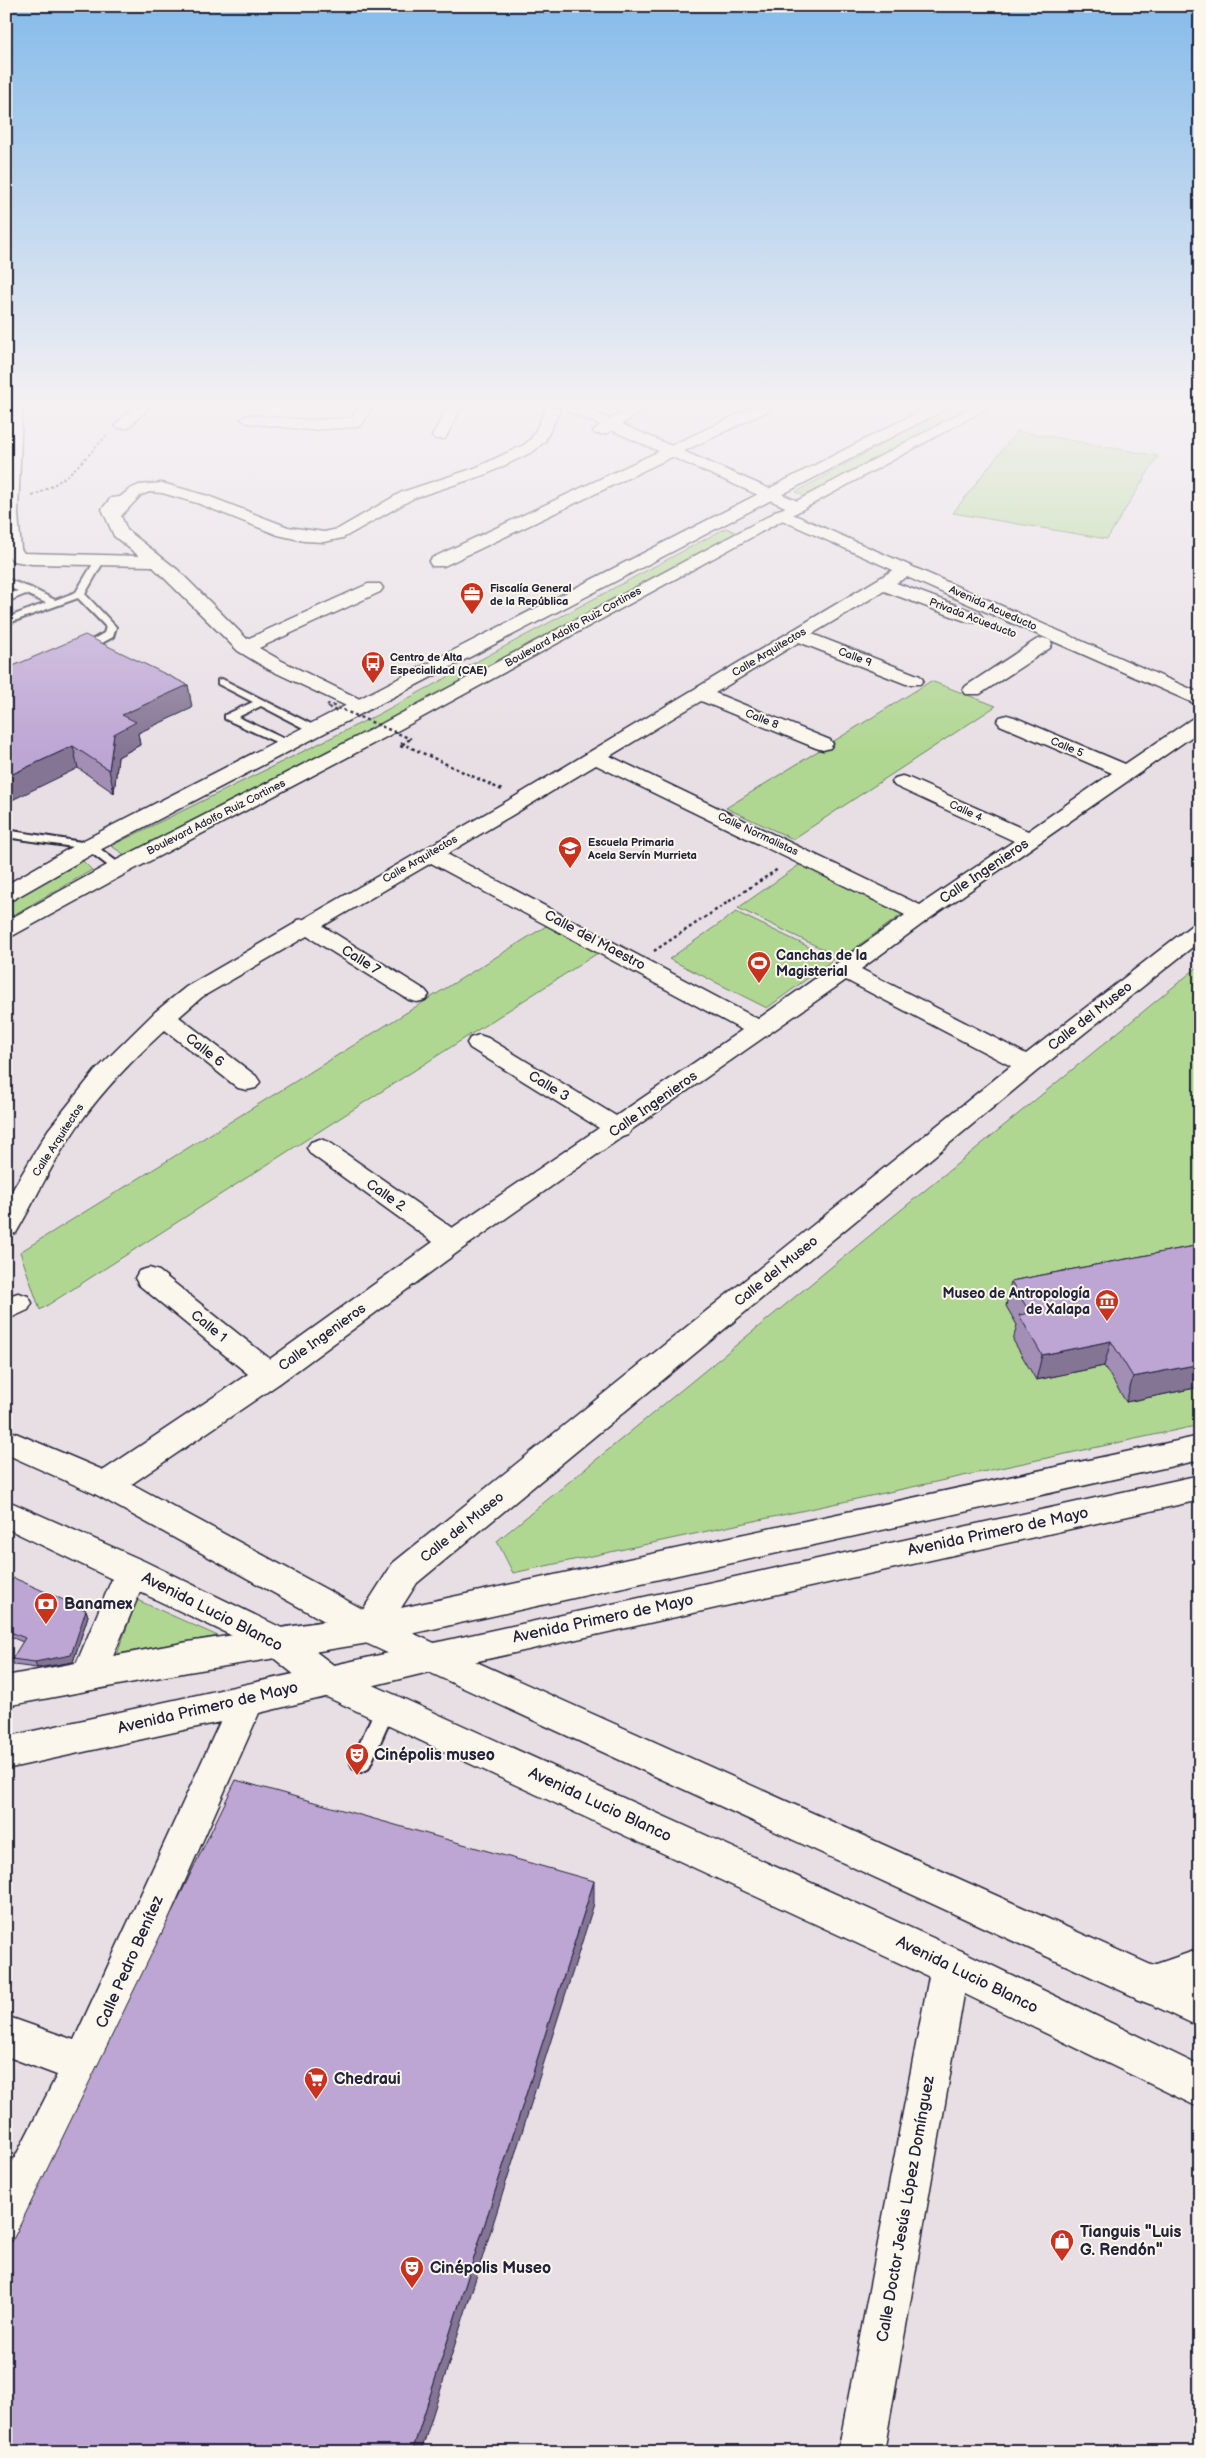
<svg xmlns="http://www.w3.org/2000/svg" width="1206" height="2458" font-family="'Balsamiq Sans',sans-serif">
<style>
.green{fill:#b0d792;stroke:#697c66}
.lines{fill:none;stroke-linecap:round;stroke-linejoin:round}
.service-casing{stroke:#22223b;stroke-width:4}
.minor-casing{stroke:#22223b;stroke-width:3}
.tertiary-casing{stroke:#22223b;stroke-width:3}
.secondary-casing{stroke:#22223b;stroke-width:3}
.path-far1{stroke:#22223b;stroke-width:2;stroke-dasharray:2.5 2.5;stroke-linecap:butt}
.path{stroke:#22223b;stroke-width:2.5;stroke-dasharray:3 3;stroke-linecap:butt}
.service{fill:#fbf7ec;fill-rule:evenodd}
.minor{fill:#fbf7ec;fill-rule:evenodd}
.tertiary{fill:#fbf7ec;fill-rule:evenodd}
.secondary{fill:#fbf7ec;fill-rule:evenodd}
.path-bridge{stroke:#22223b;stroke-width:2.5;stroke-dasharray:3 3;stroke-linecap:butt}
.wall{fill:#a38fb6;stroke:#22223b}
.shaded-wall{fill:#847494;stroke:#22223b}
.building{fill:#bda6d4;stroke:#22223b}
.labels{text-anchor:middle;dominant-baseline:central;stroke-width:4;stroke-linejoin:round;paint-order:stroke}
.far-poi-label{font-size:11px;font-weight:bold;fill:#22223b;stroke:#fbf7ec;text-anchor:start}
.far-street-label{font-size:11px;fill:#22223b;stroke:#fbf7ec}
.street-label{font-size:14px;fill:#22223b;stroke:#fbf7ec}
.poi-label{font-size:14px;font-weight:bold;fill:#22223b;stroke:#fbf7ec;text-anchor:start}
.near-street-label{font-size:16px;fill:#22223b;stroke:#fbf7ec}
.near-poi-label{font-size:16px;font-weight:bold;fill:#22223b;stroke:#fbf7ec;text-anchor:start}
</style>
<rect width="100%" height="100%" fill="#e8dfe5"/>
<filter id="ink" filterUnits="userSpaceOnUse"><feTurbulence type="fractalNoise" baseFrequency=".02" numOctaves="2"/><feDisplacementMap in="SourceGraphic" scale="10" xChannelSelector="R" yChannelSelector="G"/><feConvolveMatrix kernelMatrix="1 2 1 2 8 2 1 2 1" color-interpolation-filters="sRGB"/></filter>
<g filter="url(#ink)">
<path class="green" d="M947,408H973L810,498L796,492Z
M1017,431L1158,456L1107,539L953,513Z
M726,528L737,533L278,779L127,856L111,846L377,715Z
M931,681L996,706L793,839L726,808Z
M83,861L92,870L6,919V903Z
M802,863L904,913L841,958L738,908Z
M736,912L834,959L767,1008L669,959Z
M551,923L601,951L40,1310L20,1252Z
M1200,965V1425L513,1573L497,1541Z
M137,1600L218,1636L117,1654Z"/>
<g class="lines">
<g class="service-casing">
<path id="service" d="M97,557L105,559L85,594L116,627L113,637L84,653H76V649L104,633L106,627L78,598L6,624V618L46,603L26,594L6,602V595L18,591L6,586V579L31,588L55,600L76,592Z
M222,679L319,728L320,730L315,733L311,732L261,706L238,717L291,742V746L287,747L225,719V715L253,702L218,684V680Z
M6,830L94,844L125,868L123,871H115L86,849L6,837Z
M386,1699L393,1701L396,1707L371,1763L368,1769L361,1772L354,1769L351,1763L376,1707L379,1701Z"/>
</g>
<g class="minor-casing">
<path id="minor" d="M8,408H22L18,514L21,549L24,553L139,556L114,536L102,509L111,498L120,497L130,489L139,485L162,483L208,496L288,527L324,532L338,529L402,492L475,468L524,445L531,439L547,408H561L545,441L534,451L487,474L414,498L343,538L324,542L304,541L278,535L197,503L162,493L150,492L141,495L121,516L127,530L178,570L247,639L368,584H380L383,588L380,592L259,648L282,661L366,702L369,706L366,710L359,712L268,669L238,651L152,566L32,564L13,561L6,553Z
M133,408H149L128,428H118L115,425Z
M357,408H371L362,425L357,427L310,430L248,423L241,419L248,415L310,420L352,418Z
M447,408H461L445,439H435L432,436Z
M629,408H647L606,434H596L593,431L596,428Z
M751,408H770L768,411L444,566H432L429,562L432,558Z
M781,509L1200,693V706L907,577L896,583L980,614L983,618L980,622H968L884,591L812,634L920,676L923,680L920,684H906L799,642L715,693L830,740L833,744L830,748L823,750L816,748L701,701L610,756L920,905L1014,841L895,786L892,782L895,778L902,776L909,778L1028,831L1112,773L1000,725L997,721L1000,717L1007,715L1014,717L1125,764L1193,718L1200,716V731L929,919L861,969L1026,1054L1192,925L1200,923V941L1037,1071L417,1583L401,1608L1200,1436V1460L369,1643L188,1672L6,1706V1676L188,1642L359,1616L393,1563L1011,1066L846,980L631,1130L628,1135L622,1137L462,1249L280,1383L117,1494L106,1497L95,1494L90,1485L95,1476L248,1374L139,1285L135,1278L139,1271L149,1268L159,1271L270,1359L433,1242L311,1154L307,1148L311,1142L320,1139L329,1142L452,1228L599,1128L470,1048L467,1043L470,1038L479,1035L488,1038L616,1116L742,1030L431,863L323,926L425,990L429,995L425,1000L417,1002L409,1000L307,936L202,997L179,1017L256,1076L260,1082L256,1088L247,1090L238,1088L165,1030C129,1063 95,1098 69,1139C49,1169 34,1202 16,1233L6,1235V1201L48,1130L95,1071L155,1012L186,987L294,924L297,920L304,919L516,796L893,570L775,517L773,514L775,511ZM596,765L905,915L758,1019L447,854Z
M1043,638L1050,640L1052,644L1050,648L980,694H966L963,690L966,686L1036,640Z
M18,1293L28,1296L32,1303L28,1310L6,1320V1297Z
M1200,1475V1500L429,1672L259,1713L98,2078L21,2236L6,2242V2175L57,2075L6,2056V2016L74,2040L220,1722L6,1769V1737Z
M950,1947L964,1952L969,1966L884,2452H838L931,1966L936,1952Z
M1200,1949V1987L1150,2004L1136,1999L1130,1985L1136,1971Z"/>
</g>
<g class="tertiary-casing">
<path id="tertiary" d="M566,408H585L802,503L804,506L802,509H790L568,411Z"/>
</g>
<g class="secondary-casing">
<path id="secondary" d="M926,408H944L942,411L98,851L14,899L6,901V885L82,841Z
M970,408H988L386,737L127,873L14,935L6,937V921L111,863L372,729Z
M6,1429L117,1476L381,1619L1200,1987V2027L357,1639L95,1494L6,1454Z
M6,1500L144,1561L290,1632L340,1670L964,1952L1200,2066V2108L936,1980L316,1692L266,1652L140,1592L101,1685L89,1689L77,1685L72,1674L112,1579L6,1528Z"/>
</g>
<path class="path-far1" d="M32,496C66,482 83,461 107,435"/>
<path class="path" d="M401,743L502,790
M654,951L778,869"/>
<use href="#service" class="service"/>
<use href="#minor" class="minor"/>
<use href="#tertiary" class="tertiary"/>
<use href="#secondary" class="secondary"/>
<path class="path-bridge" d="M336,711L326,706L329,704L411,739
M403,747L400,746L410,739"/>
</g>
<path class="wall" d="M6,669L188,685L192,708L138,733L140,745L118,757L114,793L78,768Z
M1200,1245V1387L1126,1402L1104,1366L1036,1380L1013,1340L1017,1325L1006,1306L1011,1281Z
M6,1587L86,1610L88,1616L73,1662L37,1668L14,1665L12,1659L23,1642L6,1635Z"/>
<path class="shaded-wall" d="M188,685L192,708L138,733L140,745L118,757L114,793L109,770L114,734L122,715Z
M73,746L78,768L6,803V777Z
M1111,1341L1104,1366L1036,1380L1042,1355Z
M1200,1364V1387L1126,1402L1133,1377Z
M86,1610L88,1616L73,1662L37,1668L35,1662Z
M594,1881V1904L421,2452H412Z"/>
<path class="building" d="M85,635L188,685L122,715L136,722L114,734L109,770L73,746L6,777V669Z
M1200,1245V1364L1133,1377L1111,1341L1042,1355L1019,1315L1030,1313L1011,1281Z
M14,1578L86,1610L71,1655L35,1662L12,1659L25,1638L6,1630V1587Z
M236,1780L594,1881L412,2452H6V2254Z"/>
</g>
<linearGradient id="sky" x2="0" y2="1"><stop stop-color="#85bbea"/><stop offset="0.54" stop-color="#f5f1f3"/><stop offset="1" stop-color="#f5f1f3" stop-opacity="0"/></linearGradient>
<rect width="1206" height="752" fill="url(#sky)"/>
<defs>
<g id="office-pin" transform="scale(1.25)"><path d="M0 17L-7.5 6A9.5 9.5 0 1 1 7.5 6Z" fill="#c8321e" stroke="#fbf7ec"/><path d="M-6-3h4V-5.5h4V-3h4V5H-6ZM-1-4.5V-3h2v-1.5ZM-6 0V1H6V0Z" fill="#fff"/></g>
<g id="bus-pin" transform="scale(1.25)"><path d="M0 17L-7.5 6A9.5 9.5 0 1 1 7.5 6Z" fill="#c8321e" stroke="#fbf7ec"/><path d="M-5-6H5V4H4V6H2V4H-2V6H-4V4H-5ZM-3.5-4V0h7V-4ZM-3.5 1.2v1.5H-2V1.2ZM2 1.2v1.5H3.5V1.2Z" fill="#fff"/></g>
<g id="school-pin" transform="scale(1.25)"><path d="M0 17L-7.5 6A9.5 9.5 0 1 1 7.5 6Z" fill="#c8321e" stroke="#fbf7ec"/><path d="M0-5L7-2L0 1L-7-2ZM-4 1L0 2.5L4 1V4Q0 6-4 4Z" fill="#fff"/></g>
<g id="stadium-pin" transform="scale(1.25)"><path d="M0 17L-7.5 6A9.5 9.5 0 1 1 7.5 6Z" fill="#c8321e" stroke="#fbf7ec"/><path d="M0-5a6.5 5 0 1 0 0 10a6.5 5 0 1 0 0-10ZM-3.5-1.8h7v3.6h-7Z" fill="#fff"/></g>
<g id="museum-pin" transform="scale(1.25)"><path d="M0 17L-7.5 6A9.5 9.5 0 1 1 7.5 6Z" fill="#c8321e" stroke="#fbf7ec"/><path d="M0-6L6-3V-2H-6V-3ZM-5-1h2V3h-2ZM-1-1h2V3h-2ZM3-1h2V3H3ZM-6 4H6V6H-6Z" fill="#fff"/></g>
<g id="bank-pin" transform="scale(1.25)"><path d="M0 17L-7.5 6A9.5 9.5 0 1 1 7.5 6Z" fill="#c8321e" stroke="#fbf7ec"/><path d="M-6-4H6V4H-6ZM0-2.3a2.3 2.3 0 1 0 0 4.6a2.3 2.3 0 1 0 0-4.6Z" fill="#fff"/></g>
<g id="theatre-pin" transform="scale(1.25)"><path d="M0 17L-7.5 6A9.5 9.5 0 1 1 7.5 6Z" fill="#c8321e" stroke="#fbf7ec"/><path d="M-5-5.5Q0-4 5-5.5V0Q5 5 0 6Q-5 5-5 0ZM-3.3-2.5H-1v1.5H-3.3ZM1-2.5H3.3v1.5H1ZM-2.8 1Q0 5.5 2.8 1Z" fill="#fff"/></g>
<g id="supermarket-pin" transform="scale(1.25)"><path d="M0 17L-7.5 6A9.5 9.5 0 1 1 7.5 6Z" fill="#c8321e" stroke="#fbf7ec"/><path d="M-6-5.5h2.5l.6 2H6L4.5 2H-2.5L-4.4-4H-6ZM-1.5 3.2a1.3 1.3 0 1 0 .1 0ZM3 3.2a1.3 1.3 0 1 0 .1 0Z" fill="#fff"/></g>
<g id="shop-pin" transform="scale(1.25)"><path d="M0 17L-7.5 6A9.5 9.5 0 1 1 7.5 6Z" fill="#c8321e" stroke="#fbf7ec"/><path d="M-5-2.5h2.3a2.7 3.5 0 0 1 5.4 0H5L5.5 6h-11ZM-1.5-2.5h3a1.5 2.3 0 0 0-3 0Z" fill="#fff"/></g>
</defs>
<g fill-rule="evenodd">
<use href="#office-pin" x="472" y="594"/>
<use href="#bus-pin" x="373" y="663"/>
<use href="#school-pin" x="570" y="848"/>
<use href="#stadium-pin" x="759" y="963"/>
<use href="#museum-pin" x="1107" y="1301"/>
<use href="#bank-pin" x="46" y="1604"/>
<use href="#theatre-pin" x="357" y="1755"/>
<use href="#supermarket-pin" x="316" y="2079"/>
<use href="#shop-pin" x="1062" y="2241"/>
<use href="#theatre-pin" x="412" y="2268"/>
</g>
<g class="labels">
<g class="far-poi-label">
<text x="490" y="588">Fiscalía General<tspan x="490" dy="13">de la República</tspan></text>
<text x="390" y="657">Centro de Alta<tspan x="390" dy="13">Especialidad (CAE)</tspan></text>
<text x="588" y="842">Escuela Primaria<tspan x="588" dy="13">Acela Servín Murrieta</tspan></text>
</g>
<g class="far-street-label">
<text transform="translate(993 608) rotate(24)">Avenida Acueducto</text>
<text transform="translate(973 618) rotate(21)">Privada Acueducto</text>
<text transform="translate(573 627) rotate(-29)">Boulevard Adolfo Ruiz Cortines</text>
<text transform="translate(769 652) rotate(-31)">Calle Arquitectos</text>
<text transform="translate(855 657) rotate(21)">Calle 9</text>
<text transform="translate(762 719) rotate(22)">Calle 8</text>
<text transform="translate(1067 747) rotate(23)">Calle 5</text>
<text transform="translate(966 811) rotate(25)">Calle 4</text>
<text transform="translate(216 817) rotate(-27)">Boulevard Adolfo Ruiz Cortines</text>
<text transform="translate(758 834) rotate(25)">Calle Normalistas</text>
<text transform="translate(420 859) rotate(-30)">Calle Arquitectos</text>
<text transform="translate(58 1140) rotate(-57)">Calle Arquitectos</text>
</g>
<g class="street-label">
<text transform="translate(984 871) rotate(-34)">Calle Ingenieros</text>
<text transform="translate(595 940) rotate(28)">Calle del Maestro</text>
<text transform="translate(361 960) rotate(32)">Calle 7</text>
<text transform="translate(1090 1016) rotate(-38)">Calle del Museo</text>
<text transform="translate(205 1050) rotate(38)">Calle 6</text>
<text transform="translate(549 1086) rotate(31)">Calle 3</text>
<text transform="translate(653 1104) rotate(-35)">Calle Ingenieros</text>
<text transform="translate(386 1195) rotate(35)">Calle 2</text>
<text transform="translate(776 1271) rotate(-39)">Calle del Museo</text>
<text transform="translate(209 1326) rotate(39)">Calle 1</text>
<text transform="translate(322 1337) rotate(-36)">Calle Ingenieros</text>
<text transform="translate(462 1527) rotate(-39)">Calle del Museo</text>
</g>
<g class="poi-label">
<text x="776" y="955">Canchas de la<tspan x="776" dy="16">Magisterial</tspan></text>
<text x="1090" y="1293" text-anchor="end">Museo de Antropología<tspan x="1090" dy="16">de Xalapa</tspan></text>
</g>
<g class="near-street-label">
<text transform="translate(998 1532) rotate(-12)">Avenida Primero de Mayo</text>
<text transform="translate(212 1612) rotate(27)">Avenida Lucio Blanco</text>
<text transform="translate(603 1619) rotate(-12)">Avenida Primero de Mayo</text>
<text transform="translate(208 1708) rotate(-13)">Avenida Primero de Mayo</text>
<text transform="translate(600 1805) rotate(25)">Avenida Lucio Blanco</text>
<text transform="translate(130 1962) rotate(-66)">Calle Pedro Benítez</text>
<text transform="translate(967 1975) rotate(26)">Avenida Lucio Blanco</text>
<text transform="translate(906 2209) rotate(-80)">Calle Doctor Jesús López Domínguez</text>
</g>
<g class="near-poi-label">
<text x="64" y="1604">Banamex</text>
<text x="374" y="1755">Cinépolis museo</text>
<text x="334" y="2079">Chedraui</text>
<text x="1080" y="2232">Tianguis "Luis<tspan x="1080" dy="18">G. Rendón"</tspan></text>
<text x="430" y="2268">Cinépolis Museo</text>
</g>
</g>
<rect width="1206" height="2458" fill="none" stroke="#fbf7ec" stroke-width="25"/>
<rect x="12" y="12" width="1181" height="2433" fill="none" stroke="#22223b" stroke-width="2" filter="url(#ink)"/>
</svg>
